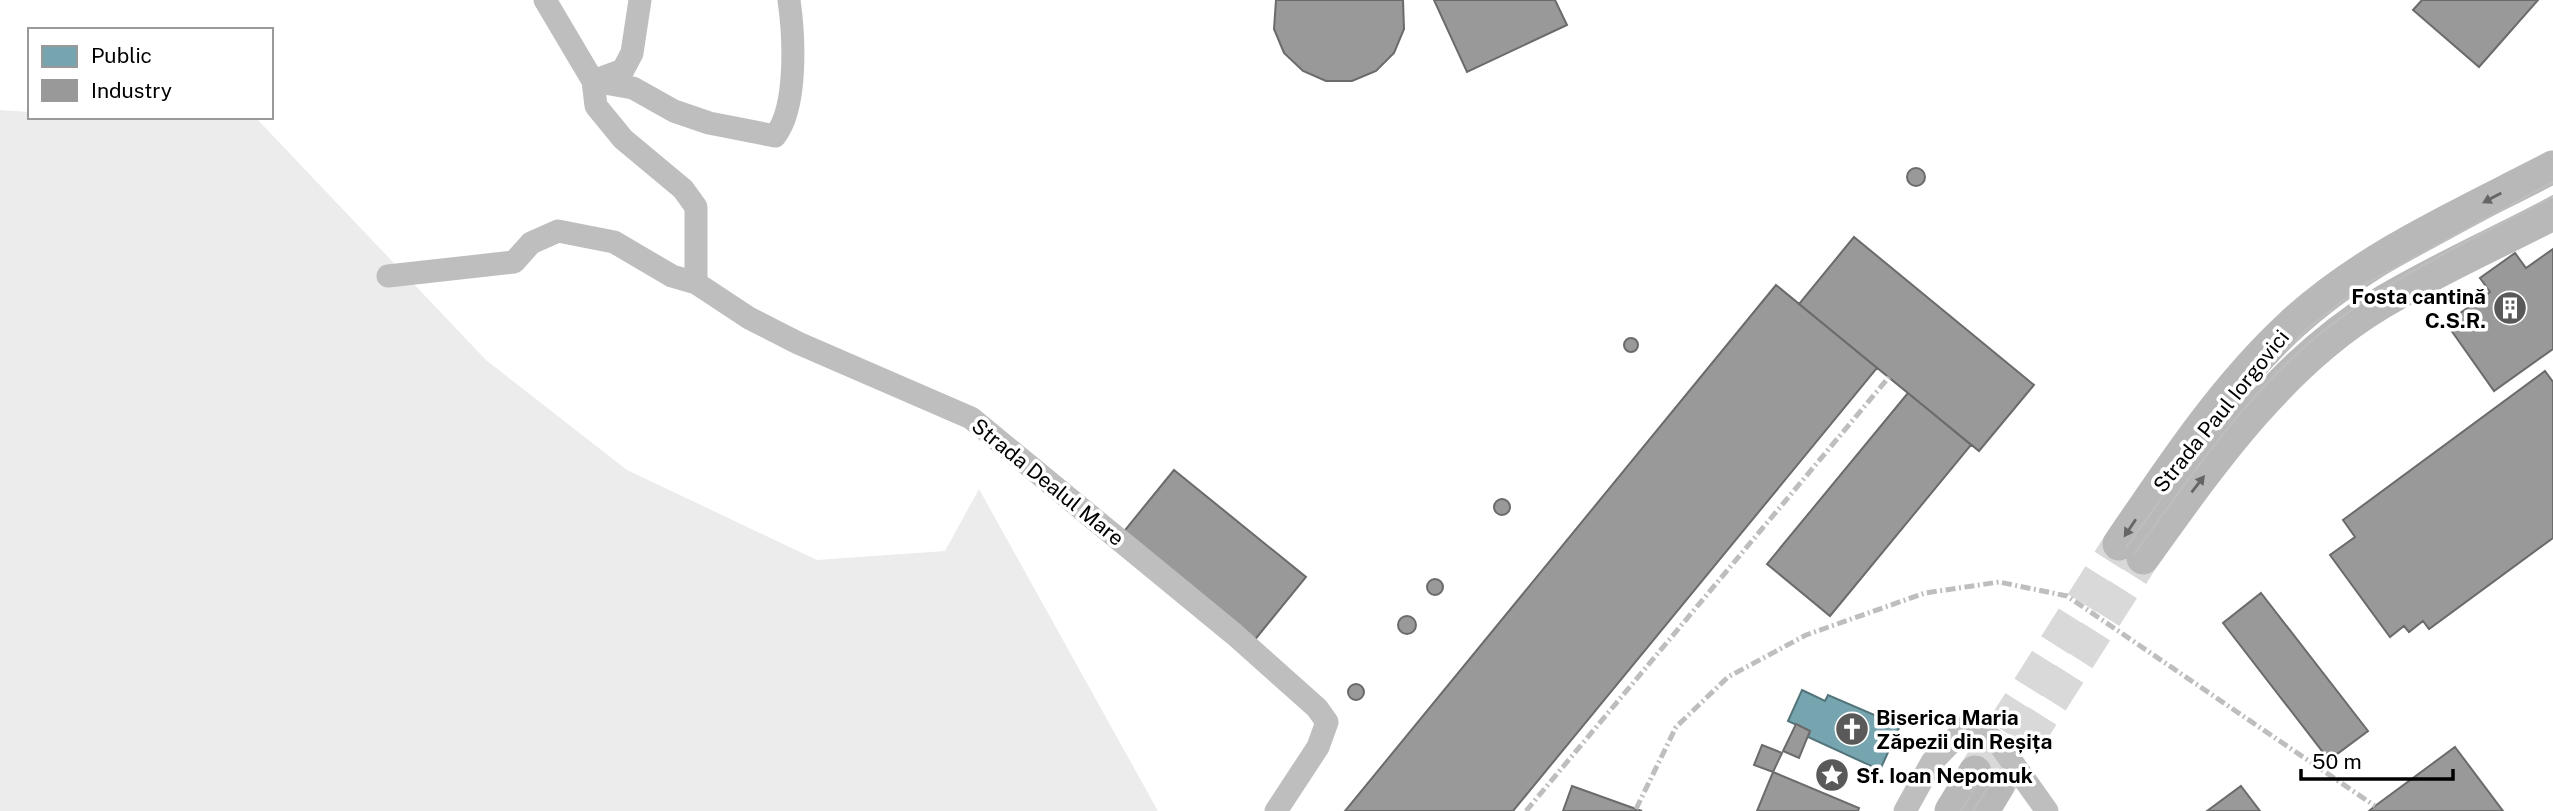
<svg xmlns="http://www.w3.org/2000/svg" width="2553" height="811" font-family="'Public Sans',sans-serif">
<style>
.green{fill:#ececec}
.public{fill:#76a5af;stroke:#53747a;stroke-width:2}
.industry{fill:#999;stroke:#6b6b6b;stroke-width:2}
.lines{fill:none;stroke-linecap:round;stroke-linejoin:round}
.secondary-tunnel{stroke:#d9d9d9;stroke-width:33;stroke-dasharray:33 17;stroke-linecap:butt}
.minor{stroke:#bebebe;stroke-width:23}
.secondary{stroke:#b8b8b8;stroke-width:33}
.tram{stroke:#bebebe;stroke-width:2}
.rail{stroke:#bebebe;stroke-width:5;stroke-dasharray:10 3.5 2 3.5;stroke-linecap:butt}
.oneway{fill:#656565}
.labels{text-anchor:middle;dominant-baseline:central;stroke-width:7;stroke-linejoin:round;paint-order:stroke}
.poi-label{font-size:21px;font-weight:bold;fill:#000;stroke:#fff;text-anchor:start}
.street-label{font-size:21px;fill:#000;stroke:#fff}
</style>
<rect width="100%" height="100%" fill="#fff"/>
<path class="green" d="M0,110L30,112V117L257,119L486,360L627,470L817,560L945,551L979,489L1158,811H0Z"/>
<path class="public" d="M1802,690L1825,701L1828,695L1900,726L1880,770L1808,737L1810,731L1788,721Z"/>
<path class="industry" d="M1276,0H1403L1404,29L1394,53L1376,71L1352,81H1326L1303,71L1284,53L1274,29Z
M1434,0H1555L1567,25L1467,72Z
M2422,0H2538L2479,67L2413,10Z
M1907 177a9 9 0 1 1 18 0a9 9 0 1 1-18 0Z
M1854,237L2034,385L1979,451L1799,304Z
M2553,249V349L2494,391L2446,323L2490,292L2480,278L2515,253L2526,268Z
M1776,285L1877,368L1513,811H1345Z
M1624 345a7 7 0 1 1 14 0a7 7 0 1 1-14 0Z
M2545,371L2553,382V538L2429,629L2423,621L2409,632L2404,626L2390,637L2330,555L2355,537L2343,520Z
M1908,393L1971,445L1830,616L1767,564Z
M1174,470L1306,577L1253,642L1121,535Z
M1494 507a8 8 0 1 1 16 0a8 8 0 1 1-16 0Z
M1427 587a8 8 0 1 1 16 0a8 8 0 1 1-16 0Z
M2261,593L2368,731L2329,760L2223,623Z
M1398 625a9 9 0 1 1 18 0a9 9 0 1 1-18 0Z
M1348 692a8 8 0 1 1 16 0a8 8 0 1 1-16 0Z
M1796,724L1810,731L1799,758L1783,751Z
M1762,745L1782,753L1773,772L1754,765Z
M2455,747L2503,811H2369L2375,806Z
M1773,772L1859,808L1858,811H1757Z
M1572,786L1636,809L1642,811H1563Z
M2241,786L2260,811H2207Z"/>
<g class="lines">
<path class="secondary-tunnel" d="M1975,772L2119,544
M1998,786L2143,558"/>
<path class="minor" d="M545,0L593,81L596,106L623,139L683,189L696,207V283
M593,81L633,88L674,111L709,123L775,136C798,107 794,35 789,0
M593,81L623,70L632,53L640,0
M388,276L514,262L531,243L558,231L614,242L672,276L696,283L749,318L798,343L971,418L1234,634L1317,708L1327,722L1318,747L1276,811
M1905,811L1932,762L1971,722L2000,745L2047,811"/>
<path class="secondary" d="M2119,544C2170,469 2223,388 2290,326C2365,256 2463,214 2553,167
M2143,558C2209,466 2279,365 2378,305C2434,271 2495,244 2553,214
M1951,811L1975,772
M1983,811L1998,786"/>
<path class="tram" d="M2126,548L2173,482L2243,394L2308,328L2362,286L2553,182
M2135,553C2182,488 2229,419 2288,362C2362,290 2462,245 2553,196
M1961,811L1982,776
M1973,811L1991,782"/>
<path class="rail" d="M1636,809L1676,727L1728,677L1806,635L1925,593L1999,582L2067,596L2375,806
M1526,811L1889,377"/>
</g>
<defs><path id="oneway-solid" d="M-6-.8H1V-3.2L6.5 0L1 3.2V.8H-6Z" transform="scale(1.75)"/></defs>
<g class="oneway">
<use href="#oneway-solid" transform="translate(2492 198) rotate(152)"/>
<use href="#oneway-solid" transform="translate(2198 484) rotate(-52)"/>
<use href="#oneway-solid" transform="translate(2130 528) rotate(124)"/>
</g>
<defs>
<g id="building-disc" transform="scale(1.75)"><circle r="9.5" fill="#595959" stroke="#fff"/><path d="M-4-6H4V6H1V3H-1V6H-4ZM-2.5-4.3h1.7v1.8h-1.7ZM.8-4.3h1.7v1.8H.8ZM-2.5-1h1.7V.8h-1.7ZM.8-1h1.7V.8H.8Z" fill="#fff"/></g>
<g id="church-disc" transform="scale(1.75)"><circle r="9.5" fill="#595959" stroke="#fff"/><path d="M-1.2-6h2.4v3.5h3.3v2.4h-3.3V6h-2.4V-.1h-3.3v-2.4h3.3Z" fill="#fff"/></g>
<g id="sight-disc" transform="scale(1.75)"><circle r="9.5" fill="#595959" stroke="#fff"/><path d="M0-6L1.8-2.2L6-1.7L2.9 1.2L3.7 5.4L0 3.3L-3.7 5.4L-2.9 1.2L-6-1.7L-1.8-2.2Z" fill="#fff"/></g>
</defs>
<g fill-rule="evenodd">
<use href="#building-disc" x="2510" y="308"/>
<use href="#church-disc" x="1852" y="729"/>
<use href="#sight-disc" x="1832" y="775"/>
</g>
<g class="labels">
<g class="poi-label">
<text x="2486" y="296" text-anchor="end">Fosta cantină<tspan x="2486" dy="24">C.S.R.</tspan></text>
<text x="1876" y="717">Biserica Maria<tspan x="1876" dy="24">Zăpezii din Reșița</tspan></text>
<text x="1856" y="775">Sf. Ioan Nepomuk</text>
</g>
<g class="street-label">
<text transform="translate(2221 411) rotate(-51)">Strada Paul Iorgovici</text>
<text transform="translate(1048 482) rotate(39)">Strada Dealul Mare</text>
</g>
</g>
<rect x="28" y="28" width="245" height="91" fill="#ffffff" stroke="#999999" stroke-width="2"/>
<rect x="42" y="46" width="35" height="21" fill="#76a5af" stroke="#999999" stroke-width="2"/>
<text x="91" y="63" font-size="21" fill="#000000">Public</text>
<rect x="42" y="80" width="35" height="21" fill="#999999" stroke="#999999" stroke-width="2"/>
<text x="91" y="98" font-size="21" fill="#000000">Industry</text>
<path d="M2301 769v10h152v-10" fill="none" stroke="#000000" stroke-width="3.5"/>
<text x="2312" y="769" font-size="21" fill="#000000" stroke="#ffffff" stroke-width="5" paint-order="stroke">50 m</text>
</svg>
